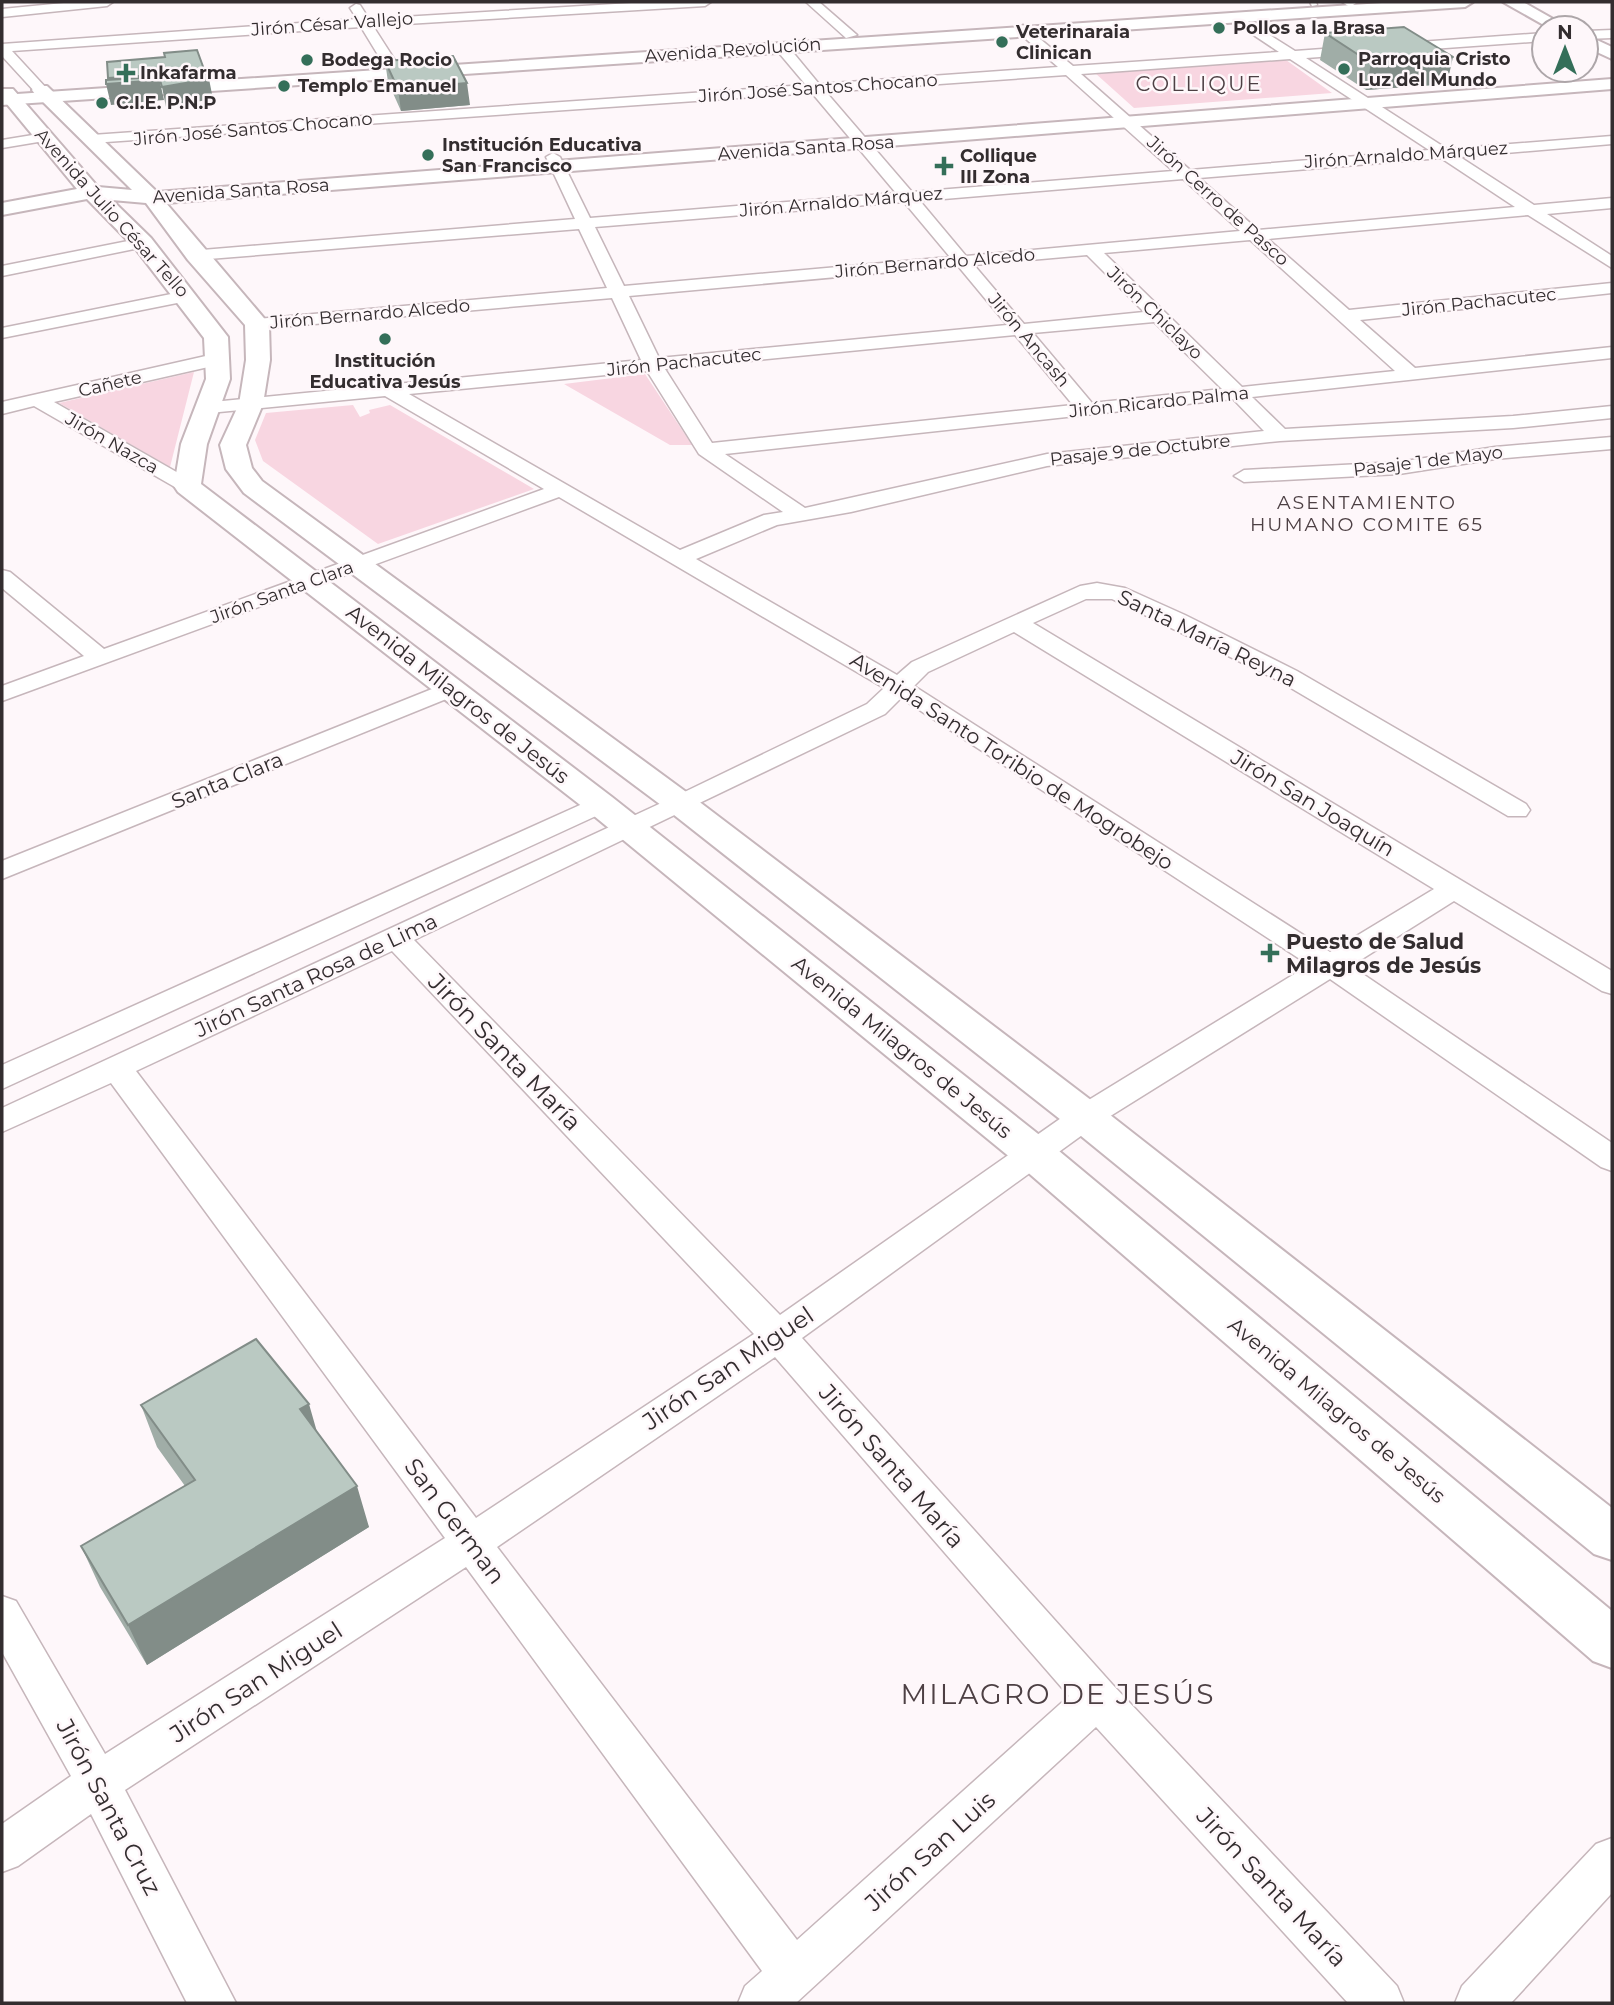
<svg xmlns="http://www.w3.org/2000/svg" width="1614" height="2005" font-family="Montserrat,sans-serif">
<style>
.green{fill:#f8d6e1}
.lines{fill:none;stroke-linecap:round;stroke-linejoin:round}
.lane-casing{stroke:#c6b6bb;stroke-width:3}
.street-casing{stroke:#c6b6bb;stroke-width:3}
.secondary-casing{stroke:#c6b6bb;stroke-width:4}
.primary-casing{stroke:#c6b6bb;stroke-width:4}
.lane{fill:#fff;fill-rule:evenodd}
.street{fill:#fff;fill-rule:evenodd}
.secondary{fill:#fff;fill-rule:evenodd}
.primary{fill:#fff;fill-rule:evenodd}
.wall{fill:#a0ada7}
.shaded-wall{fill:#828d88}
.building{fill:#bac9c2;stroke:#828d88;stroke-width:2}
.poi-dot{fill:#346f59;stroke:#fef7fa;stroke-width:2.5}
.labels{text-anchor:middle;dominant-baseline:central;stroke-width:5;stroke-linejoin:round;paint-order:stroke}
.far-street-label{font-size:18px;fill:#332d2f;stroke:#fef7fa}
.far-poi-label{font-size:18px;font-weight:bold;fill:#332d2f;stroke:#fef7fa;text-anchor:start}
.far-neighbourhood-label{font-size:19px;letter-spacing:2px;fill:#4d4044;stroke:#fef7fa}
.far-quarter-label{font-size:21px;letter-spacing:2px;fill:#4d4044;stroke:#fef7fa}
.street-label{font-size:21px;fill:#332d2f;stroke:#fef7fa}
.poi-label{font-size:21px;font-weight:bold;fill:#332d2f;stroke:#fef7fa;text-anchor:start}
.near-street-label{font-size:24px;fill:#332d2f;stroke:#fef7fa}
.near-neighbourhood-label{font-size:28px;letter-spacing:2px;fill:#4d4044;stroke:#fef7fa}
</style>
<rect width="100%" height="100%" fill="#fef7fa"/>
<path class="green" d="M1286,60L1332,93L1134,108L1095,73Z
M194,372L170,467L59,403Z
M645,374L692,445H670L564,384Z
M353,405L360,417L370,413L369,410L390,405L534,489L378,544L263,461L255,440L266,413Z"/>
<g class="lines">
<g class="lane-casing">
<path id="lane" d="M1310,2H1316L1317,5L1312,6Z"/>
</g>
<g class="street-casing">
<path id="street" d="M74,2H113L107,6L2,17V9Z
M648,2H711L705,6L373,26L398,65L391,69L386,68L361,27L12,51L48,90L41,94L36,93L2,56V44L357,19L350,8L356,4L360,5L369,19Z
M806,2H819L857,35L846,38Z
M1342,2H1355L1356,3L1350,7Z
M1235,13L1295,51L1544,33V41L1306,58L1447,149L1612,136V144L1460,157L1534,205L1612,198V208L1547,214L1612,256V268L1528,215L1268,239L1349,310L1612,283V293L1360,320L1415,368L1612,347V358L1252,397L1285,429L1513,416L1612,406V418L1513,428L1280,441L1047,466L851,512L777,525L696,559L897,675L912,662L1080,586L1097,583L1125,588L1185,615L1297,671L1526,804L1530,810L1526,816H1508L1279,681L1112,599H1086L1033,623L1612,971V994L1602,991L1454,901L1351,966L1612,1143V1171L1601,1167L1330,979L1096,1125L802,1338L1112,1684L1397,1986L1404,2003H1348L1096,1727L796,2003H738L745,1986L762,1971L466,1567L125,1790L236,2003H187L91,1814L18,1866L2,1872V1824L71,1776L2,1652V1596L16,1601L105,1754L445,1538L111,1083L2,1132V1108L672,798L867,704L884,688L559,497L2,701V686L84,656L2,588V570L10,572L104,649L544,489L385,396L209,413L202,411L199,407L202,403L641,360L612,298L257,329L248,324L257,319L607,288L579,229L196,260L190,259V251L575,219L546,157L553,153L560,157L590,218L896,193L812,93L92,143L85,139L92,135L806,85L774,47L781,43L786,44L819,84L1058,67L1018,32L1017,29L1023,25L1073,66L1279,52L1231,20L1229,17ZM1290,59L1429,150L1190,170L1081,74ZM1066,75L1173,171L912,192L826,92ZM1441,158L1515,207L1258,230L1199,178ZM1183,179L1240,231L966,256L920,201ZM904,202L950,257L624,286L595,227ZM1250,240L1395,371L1242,387L1104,253ZM1087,255L1144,312L1024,324L974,265ZM958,266L1007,325L659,358L629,296ZM1154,322L1222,389L1092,403L1033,333ZM1015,335L1073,405L712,443L665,369ZM647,371L699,454L783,512L764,515L680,550L409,394ZM1233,399L1264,431L1047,454L805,508L725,454ZM1014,632L1434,889L1330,952L914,686L928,672ZM901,698L1309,965L1074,1109L780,1315L414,940L885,714ZM392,951L754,1334L476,1518L136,1071ZM775,1357L1069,1696L797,1940L497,1547Z
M1612,30V38L1586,39V31Z
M45,133L52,137L50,140L2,148V140Z
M143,238L151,243L149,246L2,276V266Z
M186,291L195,296L192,300L2,338V328Z
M219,353L226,355L228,359L226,363L54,402L194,482L197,486L194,490H180L34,406L2,414V402Z
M1612,437V449L1495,459L1399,474L1244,482L1234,476L1244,470L1399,462L1495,447Z
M452,681L461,683L464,688L461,693L2,879V861Z
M600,796L609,798L613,804L609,810L2,1089V1065Z
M1612,1838V1893L1511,2003H1455L1462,1986L1596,1844Z"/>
</g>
<g class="secondary-casing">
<path id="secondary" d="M1503,2H1523L1569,28H1549Z
M1586,35L1612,47V59L1586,47Z
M1612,79V89L166,203L269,324L270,360L263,404L246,445L252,468L262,481L693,797L1100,1107L1612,1508V1560L1594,1554L1070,1127L669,811L244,493L226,469L220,445L239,404L246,360L245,325L188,260L146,203L112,200L151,238L228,337L230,379L207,444L201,484L612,797L1047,1141L1612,1611V1668L1593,1661L1017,1163L588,811L178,492L174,486L181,444L206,379L204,338L135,248L87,199L2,215V203L77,189L2,98V89H13L98,187L132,190L35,94L32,90L35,86H47L157,192Z"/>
</g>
<g class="primary-casing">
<path id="primary" d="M1397,2H1473L1465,7L2,105V95Z"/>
</g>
<use href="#lane" class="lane"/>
<use href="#street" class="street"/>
<use href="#secondary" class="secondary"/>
<use href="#primary" class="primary"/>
</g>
<path class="wall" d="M1325,33L1447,84L1366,90L1320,60Z
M385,61L470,105L401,111L388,82Z
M141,1405L317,1432L369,1527L147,1665L100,1587L81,1546L185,1486L157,1447Z"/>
<path class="shaded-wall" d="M1453,57L1447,84L1366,90L1371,63Z
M205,72L206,79L160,82L164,100L111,105L106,84H110L108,78Z
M209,79L213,99L166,107L162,87Z
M467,83L470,105L401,111L398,89Z
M309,1404L321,1446L300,1409Z
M357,1486L369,1527L147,1665L128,1625Z"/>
<path class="building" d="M1404,27L1453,57L1371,63L1325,33Z
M197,50L205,72L108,78L107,62L165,57L164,53Z
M453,56L467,83L398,89L385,61Z
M207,74L209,79L162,87L160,80L106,84V80Z
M256,1339L309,1404L300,1409L357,1486L128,1625L81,1546L195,1480L141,1405Z"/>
<g class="poi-dot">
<circle cx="1219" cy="28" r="7"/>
<circle cx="1002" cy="42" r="7"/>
<circle cx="307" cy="60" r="7"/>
<circle cx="1344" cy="69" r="7"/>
<path d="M122.5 62.5h7v7h7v7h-7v7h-7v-7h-7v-7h7z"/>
<circle cx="284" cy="86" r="7"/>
<circle cx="102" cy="103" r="7"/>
<circle cx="428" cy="155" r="7"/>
<path d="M940.5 155.5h7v7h7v7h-7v7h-7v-7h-7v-7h7z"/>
<circle cx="385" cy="339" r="7"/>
<path d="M1266.5 942.5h7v7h7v7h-7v7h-7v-7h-7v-7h7z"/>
</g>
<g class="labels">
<g class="far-street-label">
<text transform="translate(332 24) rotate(-4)">Jirón César Vallejo</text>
<text transform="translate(733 50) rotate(-4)">Avenida Revolución</text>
<text transform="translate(818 88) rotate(-4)">Jirón José Santos Chocano</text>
<text transform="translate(253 129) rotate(-5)">Jirón José Santos Chocano</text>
<text transform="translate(806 148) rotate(-4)">Avenida Santa Rosa</text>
<text transform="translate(1406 155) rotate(-4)">Jirón Arnaldo Márquez</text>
<text transform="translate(241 191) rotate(-4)">Avenida Santa Rosa</text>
<text transform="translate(1218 201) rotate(42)">Jirón Cerro de Pasco</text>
<text transform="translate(841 202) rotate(-5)">Jirón Arnaldo Márquez</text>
<text transform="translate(112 213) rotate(48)">Avenida Julio César Tello</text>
<text transform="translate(935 263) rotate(-5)">Jirón Bernardo Alcedo</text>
<text transform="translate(1479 302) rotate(-6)">Jirón Pachacutec</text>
<text transform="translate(1155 313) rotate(44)">Jirón Chiclayo</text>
<text transform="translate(370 314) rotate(-5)">Jirón Bernardo Alcedo</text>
<text transform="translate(1029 340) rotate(50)">Jirón Ancash</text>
<text transform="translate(684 362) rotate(-6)">Jirón Pachacutec</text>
<text transform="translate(110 384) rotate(-13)">Cañete</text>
<text transform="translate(1159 402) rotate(-6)">Jirón Ricardo Palma</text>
<text transform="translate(112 443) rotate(30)">Jirón Nazca</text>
<text transform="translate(1140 450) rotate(-6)">Pasaje 9 de Octubre</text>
<text transform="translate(1428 461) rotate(-7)">Pasaje 1 de Mayo</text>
<text transform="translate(282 592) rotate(-20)">Jirón Santa Clara</text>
</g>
<g class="far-poi-label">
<text x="1233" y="28">Pollos a la Brasa</text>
<text x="1016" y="32">Veterinaraia<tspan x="1016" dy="21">Clinican</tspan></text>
<text x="1358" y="59">Parroquia Cristo<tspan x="1358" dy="21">Luz del Mundo</tspan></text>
<text x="321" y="60">Bodega Rocio</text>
<text x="140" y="73">Inkafarma</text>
<text x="298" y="86">Templo Emanuel</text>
<text x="116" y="103">C.I.E. P.N.P</text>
<text x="442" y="145">Institución Educativa<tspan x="442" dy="21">San Francisco</tspan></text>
<text x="960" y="156">Collique<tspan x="960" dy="21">III Zona</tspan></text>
<text x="385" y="361" text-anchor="middle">Institución<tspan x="385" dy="21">Educativa Jesús</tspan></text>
</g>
<g class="far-neighbourhood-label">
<text x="1367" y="502">ASENTAMIENTO<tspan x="1367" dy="22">HUMANO COMITE 65</tspan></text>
</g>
<g class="far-quarter-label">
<text x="1199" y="83">COLLIQUE</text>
</g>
<g class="street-label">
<text transform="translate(1207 638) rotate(26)">Santa María Reyna</text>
<text transform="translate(458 694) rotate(38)">Avenida Milagros de Jesús</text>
<text transform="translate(1012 761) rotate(33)">Avenida Santo Toribio de Mogrobejo</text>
<text transform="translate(227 780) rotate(-22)">Santa Clara</text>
<text transform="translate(1313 803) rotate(31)">Jirón San Joaquín</text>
<text transform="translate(316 975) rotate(-25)">Jirón Santa Rosa de Lima</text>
<text transform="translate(902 1047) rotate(39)">Avenida Milagros de Jesús</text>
<text transform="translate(1337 1410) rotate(40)">Avenida Milagros de Jesús</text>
</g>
<g class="poi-label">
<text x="1286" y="941">Puesto de Salud<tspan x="1286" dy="24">Milagros de Jesús</tspan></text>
</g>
<g class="near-street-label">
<text transform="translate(505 1052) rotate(46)">Jirón Santa María</text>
<text transform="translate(728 1368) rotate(-34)">Jirón San Miguel</text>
<text transform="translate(892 1466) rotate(49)">Jirón Santa María</text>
<text transform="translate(455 1521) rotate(53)">San German</text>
<text transform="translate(256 1682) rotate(-33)">Jirón San Miguel</text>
<text transform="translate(109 1807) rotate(62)">Jirón Santa Cruz</text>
<text transform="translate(930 1851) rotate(-42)">Jirón San Luis</text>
<text transform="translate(1272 1887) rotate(47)">Jirón Santa María</text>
</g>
<g class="near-neighbourhood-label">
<text x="1058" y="1694">MILAGRO DE JESÚS</text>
</g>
</g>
<rect width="1614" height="2005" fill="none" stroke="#332d2f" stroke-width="7"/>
<g transform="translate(1565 49)"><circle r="33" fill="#fef7fa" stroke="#ada6a9" stroke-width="2"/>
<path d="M0-5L12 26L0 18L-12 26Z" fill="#346f59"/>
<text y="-10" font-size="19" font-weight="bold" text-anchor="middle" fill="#332d2f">N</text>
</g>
</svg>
